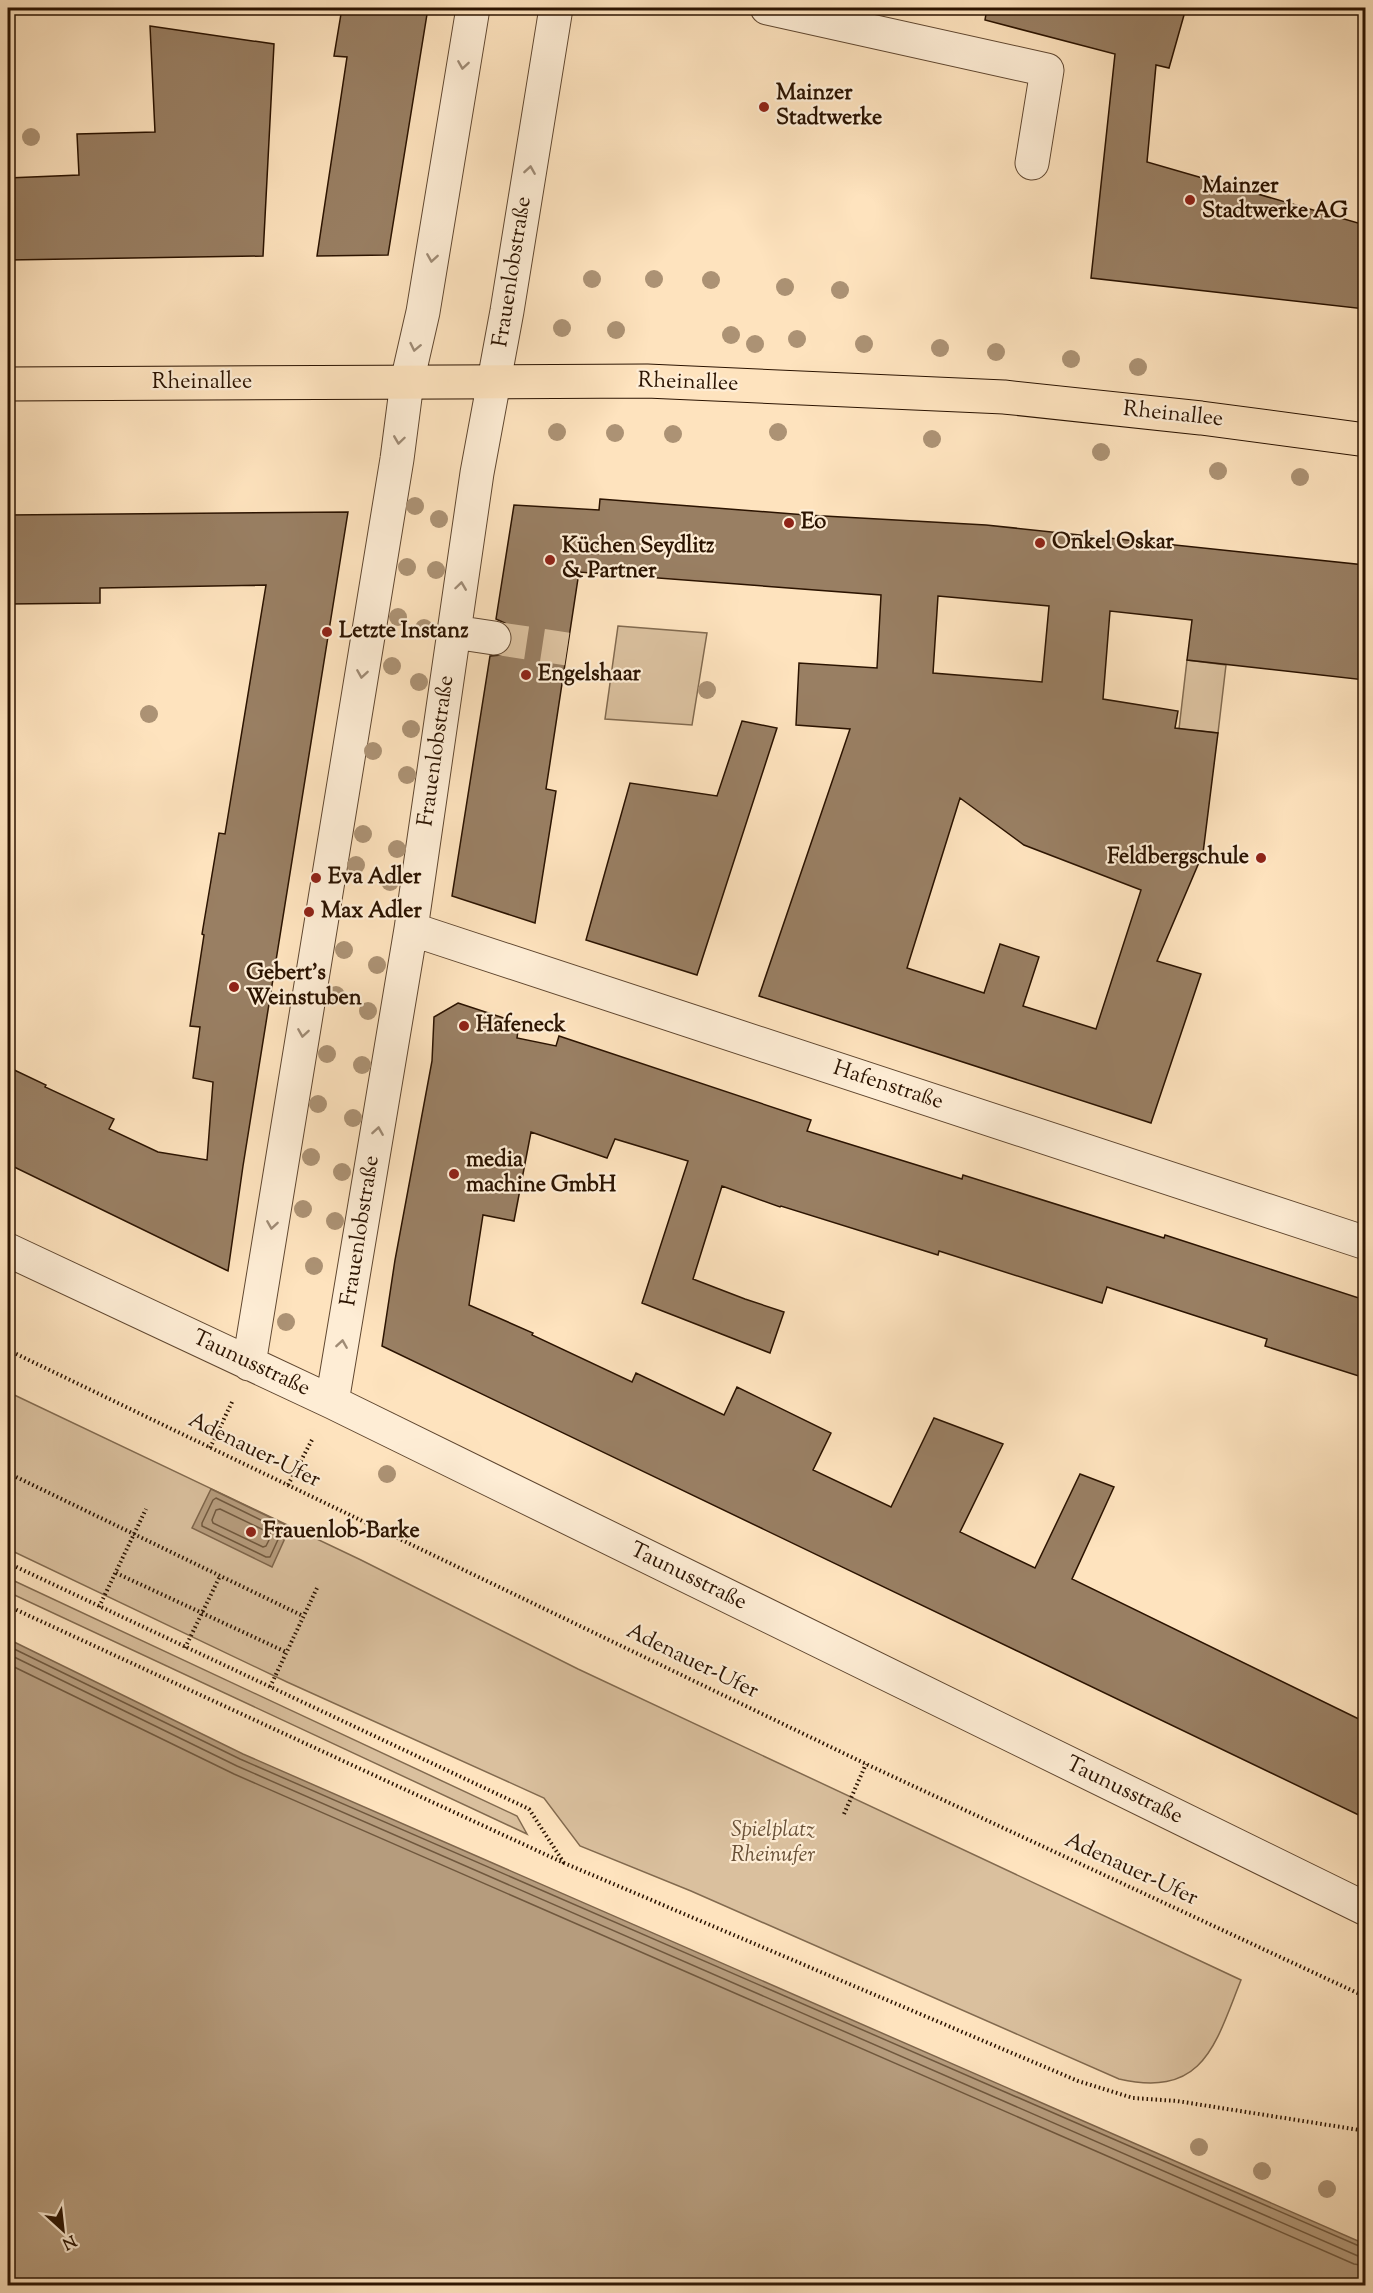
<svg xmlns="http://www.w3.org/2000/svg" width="1373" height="2293" font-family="'Sorts Mill Goudy',serif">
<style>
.green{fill:#dac09e;stroke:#826a4f;stroke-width:1.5}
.water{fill:#b69c7d;stroke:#7e654b;stroke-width:1.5}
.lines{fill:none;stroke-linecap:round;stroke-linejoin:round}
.shore{stroke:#70583e;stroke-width:1.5}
.building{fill:#997f63;stroke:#2b1300;stroke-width:1.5;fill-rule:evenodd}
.minor-tunnel{stroke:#dec4a2;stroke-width:33;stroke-dasharray:33 16;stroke-linecap:butt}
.minor-casing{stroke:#604730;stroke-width:35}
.major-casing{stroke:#2b1300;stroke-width:35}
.path{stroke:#2b1300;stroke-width:4;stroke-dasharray:1.5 3;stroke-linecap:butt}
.minor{stroke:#feedd5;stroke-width:33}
.major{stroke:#fee3be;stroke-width:33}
.tree{fill:#ac9274}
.oneway{stroke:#9f8b75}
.poi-dot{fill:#8f2418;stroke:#feedd5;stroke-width:2}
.labels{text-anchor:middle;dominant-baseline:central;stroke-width:4.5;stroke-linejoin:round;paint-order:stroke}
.poi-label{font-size:22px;font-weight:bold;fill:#2b1300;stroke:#feedd5;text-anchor:start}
.street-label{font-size:22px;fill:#2b1300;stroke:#feedd5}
.park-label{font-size:22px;font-style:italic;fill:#685037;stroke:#feedd5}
</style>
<rect width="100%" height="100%" fill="#fee3be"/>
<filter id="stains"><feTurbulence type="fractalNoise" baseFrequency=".00333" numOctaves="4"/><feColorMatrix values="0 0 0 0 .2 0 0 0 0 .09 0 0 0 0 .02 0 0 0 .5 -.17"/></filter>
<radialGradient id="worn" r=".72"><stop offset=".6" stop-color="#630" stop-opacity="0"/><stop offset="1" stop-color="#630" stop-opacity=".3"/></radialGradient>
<path class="green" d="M618,626L707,633L692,725L605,719Z
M1187,660L1226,665L1218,733L1179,729Z
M8,1392L361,1560L578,1669L1241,1980C1215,2045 1204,2098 1119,2079L691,1891L580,1846L544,1798L287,1682L8,1549Z
M8,1578L517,1816L527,1834L8,1592Z"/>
<path class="water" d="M211,1489L290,1527L272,1567L192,1528Z
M8,1639L243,1754L1365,2244V2285H8Z"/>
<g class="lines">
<path class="shore" d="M216,1498L281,1530V1533L270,1557H266L202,1526V1523L213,1500Z
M220,1509L270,1533L271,1536L266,1546L263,1547L213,1523L212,1520L216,1510Z
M8,1646L240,1759L1366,2249
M8,1654L237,1766L1358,2256L1366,2257
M8,1664L234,1774L1354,2264L1366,2266"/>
</g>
<path class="building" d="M342,8H428L388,255L317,256L347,57L334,56Z
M987,8H1186L1169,68L1156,65L1147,162L1365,225V309L1091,278L1115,54L985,20Z
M150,26L274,44L263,256L8,260V178L79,175L77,134L155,132Z
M600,499L806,515L986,525L1365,565V680L1187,660L1192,620L1110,611L1103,699L1178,711L1175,728L1218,733L1203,853L1157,961L1201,974L1151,1123L759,996L850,729L796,725L799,663L877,668L881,595L579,572L546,789L556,791L535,923L452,896L490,656L501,655L508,650L512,641L511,631L505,623L496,619L514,505L599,510ZM938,596L1049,606L1042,682L933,673ZM960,798L1024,845L1141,890L1096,1029L1023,1006L1039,957L1000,944L984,993L907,968Z
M348,512L243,1166L228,1271L8,1164V1067L46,1085L45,1087L114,1119L109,1129L158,1152L207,1160L213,1082L193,1078L200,1027L190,1026L204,935L202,934L219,833L225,834L266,585L100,588V603L8,604V515Z
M742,721L777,728L697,975L586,940L630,783L717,796Z
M458,1003L519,1023L517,1038L556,1046L559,1036L811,1120L807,1131L962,1179L963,1175L1164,1238L1165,1235L1365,1300V1378L1265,1346L1267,1339L1107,1287L1102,1303L939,1251L938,1255L781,1206L780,1207L722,1186L693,1279L745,1299L784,1312L770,1353L642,1303L688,1161L615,1139L607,1158L531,1132L514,1221L483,1215L469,1305L533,1333L532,1335L632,1382L636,1373L724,1415L737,1387L831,1433L813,1470L891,1507L934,1418L1003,1444L960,1532L1035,1568L1080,1474L1114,1487L1072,1579L1365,1722V1818L382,1346L395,1260L432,1061L434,1017Z"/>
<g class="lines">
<path class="minor-tunnel" d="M494,638L567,649"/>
<g class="minor-casing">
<path id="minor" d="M767,8L1047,70L1032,163
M454,632L494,638
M411,929L1366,1243
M8,1250L332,1402L1366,1909
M249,1364L397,459L407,382L423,312L473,8
M332,1402L411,929L477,473L507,311L556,8"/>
</g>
<g class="major-casing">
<path id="major" d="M8,384L647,381L1004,397L1201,418L1366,440"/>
</g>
<path class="path" d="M8,1350L866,1764L1366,1997
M210,1448L233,1400
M8,1473L303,1616
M288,1485L313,1438
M8,1563L529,1809L564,1863
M116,1573L286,1652
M8,1606L564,1863L1078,2081L1133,2098L1177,2101L1366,2131
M99,1607L146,1509
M185,1648L220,1576
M270,1687L317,1588
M844,1814L866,1764"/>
<use href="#minor" class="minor"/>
<use href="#major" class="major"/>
</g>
<g class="tree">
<circle cx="31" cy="137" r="9"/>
<circle cx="592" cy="279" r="9"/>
<circle cx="654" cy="279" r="9"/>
<circle cx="711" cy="280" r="9"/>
<circle cx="785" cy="287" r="9"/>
<circle cx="840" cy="290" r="9"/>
<circle cx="562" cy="328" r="9"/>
<circle cx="616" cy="330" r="9"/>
<circle cx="731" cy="335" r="9"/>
<circle cx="797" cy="339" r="9"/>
<circle cx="755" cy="344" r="9"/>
<circle cx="864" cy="344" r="9"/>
<circle cx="940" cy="348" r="9"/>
<circle cx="996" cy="352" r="9"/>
<circle cx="1071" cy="359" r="9"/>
<circle cx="1138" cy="367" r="9"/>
<circle cx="557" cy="432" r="9"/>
<circle cx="778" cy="432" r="9"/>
<circle cx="615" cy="433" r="9"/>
<circle cx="673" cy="434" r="9"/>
<circle cx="932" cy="439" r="9"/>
<circle cx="1101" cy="452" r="9"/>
<circle cx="1218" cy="471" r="9"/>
<circle cx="1300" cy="477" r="9"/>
<circle cx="415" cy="506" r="9"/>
<circle cx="439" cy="519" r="9"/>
<circle cx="407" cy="567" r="9"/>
<circle cx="436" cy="570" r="9"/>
<circle cx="398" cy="617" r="9"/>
<circle cx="424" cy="628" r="9"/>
<circle cx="392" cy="666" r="9"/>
<circle cx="419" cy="682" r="9"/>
<circle cx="707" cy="690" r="9"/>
<circle cx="149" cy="714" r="9"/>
<circle cx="411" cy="729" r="9"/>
<circle cx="373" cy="751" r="9"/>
<circle cx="407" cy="775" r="9"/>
<circle cx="363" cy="834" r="9"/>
<circle cx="397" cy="849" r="9"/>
<circle cx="356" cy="865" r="9"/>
<circle cx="390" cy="882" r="9"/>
<circle cx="344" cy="950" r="9"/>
<circle cx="377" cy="965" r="9"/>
<circle cx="336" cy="995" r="9"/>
<circle cx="368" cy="1011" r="9"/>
<circle cx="327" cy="1054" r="9"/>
<circle cx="362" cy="1065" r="9"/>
<circle cx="318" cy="1104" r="9"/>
<circle cx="353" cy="1118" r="9"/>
<circle cx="311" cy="1157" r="9"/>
<circle cx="342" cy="1172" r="9"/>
<circle cx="303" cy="1209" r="9"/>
<circle cx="335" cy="1221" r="9"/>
<circle cx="314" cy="1266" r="9"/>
<circle cx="286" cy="1322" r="9"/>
<circle cx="387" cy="1474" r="9"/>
<circle cx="1199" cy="2147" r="9"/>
<circle cx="1262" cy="2171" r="9"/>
<circle cx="1327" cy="2189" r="9"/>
</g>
<defs><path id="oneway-chevron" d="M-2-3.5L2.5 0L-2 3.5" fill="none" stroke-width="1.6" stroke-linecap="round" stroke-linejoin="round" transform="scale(1.5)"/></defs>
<g class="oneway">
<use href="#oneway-chevron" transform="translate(463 65) rotate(99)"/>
<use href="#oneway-chevron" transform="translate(530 170) rotate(-81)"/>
<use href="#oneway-chevron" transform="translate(432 258) rotate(99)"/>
<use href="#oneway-chevron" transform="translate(415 347) rotate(102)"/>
<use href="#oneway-chevron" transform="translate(399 440) rotate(98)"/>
<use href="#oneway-chevron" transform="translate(461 586) rotate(-82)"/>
<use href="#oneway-chevron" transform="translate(362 674) rotate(99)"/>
<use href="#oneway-chevron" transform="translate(303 1033) rotate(99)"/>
<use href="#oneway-chevron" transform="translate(378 1131) rotate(-81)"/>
<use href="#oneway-chevron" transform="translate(272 1225) rotate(99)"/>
<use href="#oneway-chevron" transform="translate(342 1344) rotate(-81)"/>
</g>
<g class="poi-dot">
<circle cx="764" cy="107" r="6"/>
<circle cx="1190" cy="200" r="6"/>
<circle cx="789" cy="523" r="6"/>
<circle cx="1040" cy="543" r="6"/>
<circle cx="550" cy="560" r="6"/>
<circle cx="327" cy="632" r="6"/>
<circle cx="526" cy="675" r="6"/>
<circle cx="1261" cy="858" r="6"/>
<circle cx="316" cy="878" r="6"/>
<circle cx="309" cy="912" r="6"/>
<circle cx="234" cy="987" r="6"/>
<circle cx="464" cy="1026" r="6"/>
<circle cx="454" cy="1174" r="6"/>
<circle cx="251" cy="1532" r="6"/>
</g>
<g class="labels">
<g class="poi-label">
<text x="776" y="94">Mainzer<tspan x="776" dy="25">Stadtwerke</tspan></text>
<text x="1202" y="187">Mainzer<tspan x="1202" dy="25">Stadtwerke AG</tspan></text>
<text x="801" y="523">Eo</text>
<text x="1052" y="543">Onkel Oskar</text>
<text x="562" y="547">Küchen Seydlitz<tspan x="562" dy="25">&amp; Partner</tspan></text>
<text x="339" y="632">Letzte Instanz</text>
<text x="538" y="675">Engelshaar</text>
<text x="1249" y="858" text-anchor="end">Feldbergschule</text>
<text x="328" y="878">Eva Adler</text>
<text x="321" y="912">Max Adler</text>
<text x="246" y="974">Gebert's<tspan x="246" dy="25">Weinstuben</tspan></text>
<text x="476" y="1026">Hafeneck</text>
<text x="466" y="1161">media<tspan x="466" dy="25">machine GmbH</tspan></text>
<text x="263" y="1532">Frauenlob-Barke</text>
</g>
<g class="street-label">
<text transform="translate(513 272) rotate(-81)">Frauenlobstraße</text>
<text x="202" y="383">Rheinallee</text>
<text transform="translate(688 383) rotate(2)">Rheinallee</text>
<text transform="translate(1173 415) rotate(6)">Rheinallee</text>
<text transform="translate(437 751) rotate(-82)">Frauenlobstraße</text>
<text transform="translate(888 1086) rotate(18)">Hafenstraße</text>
<text transform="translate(361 1231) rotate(-81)">Frauenlobstraße</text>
<text transform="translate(251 1364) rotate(25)">Taunusstraße</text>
<text transform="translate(254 1451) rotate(26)">Adenauer-Ufer</text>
<text transform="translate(688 1577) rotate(26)">Taunusstraße</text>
<text transform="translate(692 1662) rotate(26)">Adenauer-Ufer</text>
<text transform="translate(1124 1791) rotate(26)">Taunusstraße</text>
<text transform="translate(1131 1870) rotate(25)">Adenauer-Ufer</text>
</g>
<g class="park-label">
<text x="773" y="1831">Spielplatz<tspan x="773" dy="25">Rheinufer</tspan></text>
</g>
</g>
<rect width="1373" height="2293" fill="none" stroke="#fee3be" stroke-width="30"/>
<rect x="9" y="9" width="1355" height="2275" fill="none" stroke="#2b1300" stroke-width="3"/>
<rect x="15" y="15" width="1343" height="2263" fill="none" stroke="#2b1300" stroke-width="1.5"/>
<g transform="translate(63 2230) rotate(153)" stroke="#feedd5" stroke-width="4.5" paint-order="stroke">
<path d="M0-4.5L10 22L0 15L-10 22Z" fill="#2b1300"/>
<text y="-9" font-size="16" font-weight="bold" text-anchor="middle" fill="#2b1300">N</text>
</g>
<rect width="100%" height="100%" filter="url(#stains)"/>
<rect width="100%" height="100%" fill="url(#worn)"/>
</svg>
